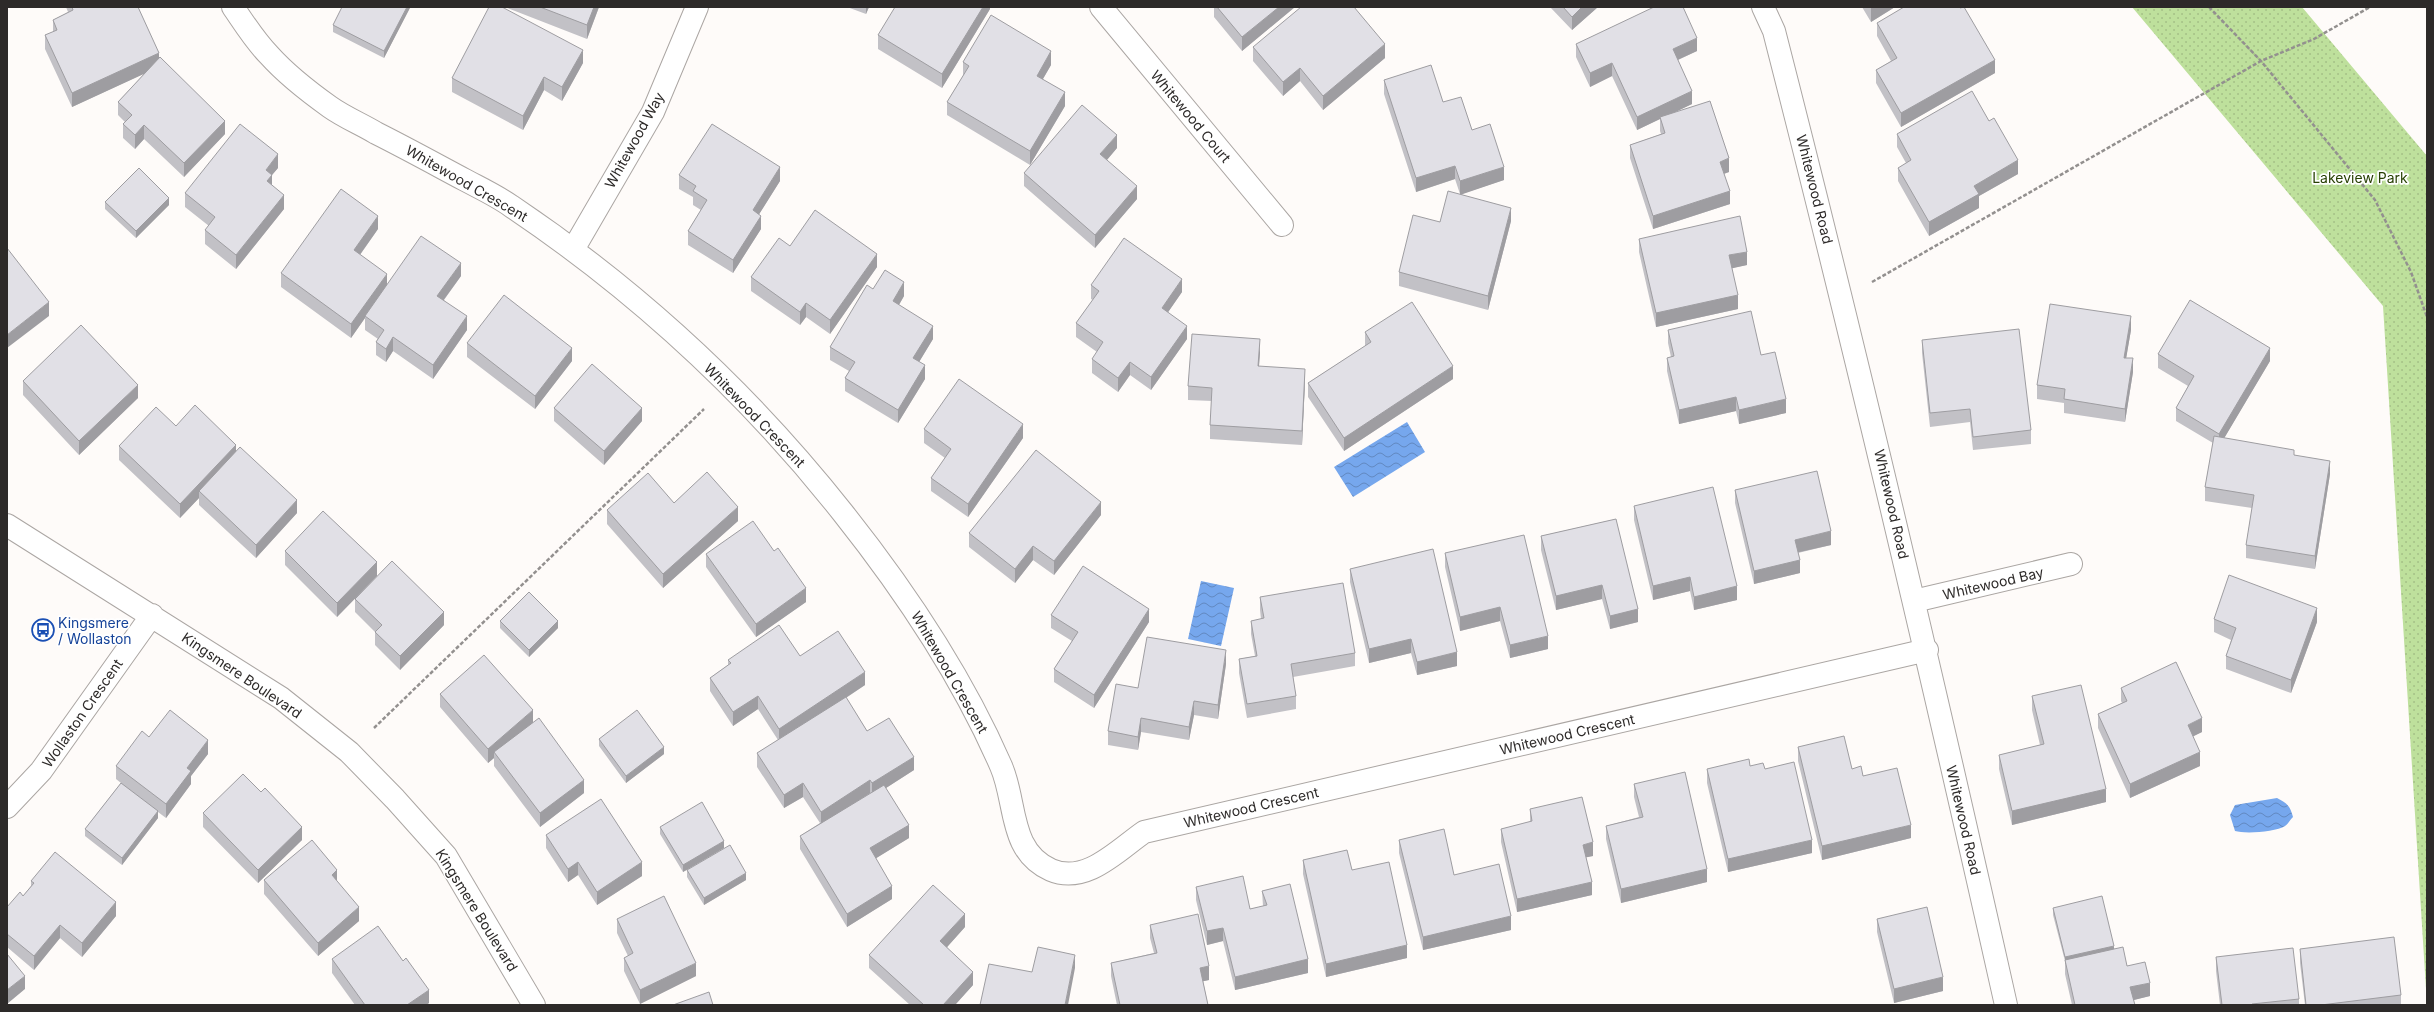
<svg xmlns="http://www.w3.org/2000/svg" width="2434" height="1012" font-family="Inter,sans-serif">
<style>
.grass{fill:url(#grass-dots)}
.water{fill:url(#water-waves)}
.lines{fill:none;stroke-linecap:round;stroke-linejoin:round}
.minor-casing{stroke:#aba6a3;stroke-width:24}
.path{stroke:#93908f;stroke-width:2.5;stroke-dasharray:4 2;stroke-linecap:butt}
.minor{stroke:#fff;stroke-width:22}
.wall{fill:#c2c1c6}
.shaded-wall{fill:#9e9da1}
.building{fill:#e1e0e6;stroke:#9e9da1}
.labels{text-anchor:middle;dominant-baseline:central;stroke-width:3.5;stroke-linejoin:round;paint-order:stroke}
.street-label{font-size:14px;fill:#2d2a29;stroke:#fff}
.park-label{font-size:14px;fill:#284004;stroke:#fff}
.transit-label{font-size:14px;fill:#164399;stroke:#fff;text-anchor:start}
</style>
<defs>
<pattern id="grass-dots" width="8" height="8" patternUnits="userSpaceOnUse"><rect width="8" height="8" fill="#bee09c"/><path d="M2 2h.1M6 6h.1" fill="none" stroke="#a4c086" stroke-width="1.8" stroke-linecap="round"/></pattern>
<pattern id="water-waves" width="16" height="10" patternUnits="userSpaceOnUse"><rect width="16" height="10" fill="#76a7ed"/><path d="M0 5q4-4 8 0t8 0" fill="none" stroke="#6188c0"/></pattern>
</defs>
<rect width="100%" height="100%" fill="#fefbf9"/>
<path class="grass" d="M2132,7H2302L2427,156V1005L2383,306Z"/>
<path class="water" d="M1407,422L1425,452L1353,497L1334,467Z
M1201,581L1234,588L1221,646L1188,639Z
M2277,798C2287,803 2290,806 2293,817C2290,820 2288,824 2285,826C2276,832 2245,834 2235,831L2230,815L2235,805Z"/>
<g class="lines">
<g class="minor-casing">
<path id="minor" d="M233,7C244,23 255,41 269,55C286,74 309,92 330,107C344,117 361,124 376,133C406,148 435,164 465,180C480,188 497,196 511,206C636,290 749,394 843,513C905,591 961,674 1001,766C1017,802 1008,851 1051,870C1086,885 1118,850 1144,832L1927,650
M1101,7L1282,225
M1763,7L1774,31C1857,355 1933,679 2006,1005
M574,248L653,112L697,7
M7,525L281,698L349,752L395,799L446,856L534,1005
M1914,601L2071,564
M7,807L41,771L152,615"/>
</g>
<path class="path" d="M2209,7L2261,61L2375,200L2411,272L2427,317
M1872,282L2261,61L2314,39L2370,7
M374,728L704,409"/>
<use href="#minor" class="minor"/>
</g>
<path class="wall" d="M66,7H138L159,59L225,134L184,177L144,139L135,149L123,138V124L125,122L118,115V102L145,73L72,107L45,49V35L53,32V20L68,12Z
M410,7L384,58L333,32V25Z
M505,7H599L587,39Z
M847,7H869L866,14Z
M990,7V9L942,88L878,49V35Z
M1214,7H1295L1242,51L1214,17Z
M1550,7H1598L1572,30Z
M1862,7H1895L1871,22Z
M1877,23L1995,73L1901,127L1876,83V70L1891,61L1877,36Z
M1576,44L1697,51L1678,60L1692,104L1671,114L1729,172L1724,174L1730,204L1653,229L1630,158V145L1661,134L1660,131V119L1637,130L1612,76L1590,87L1576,57Z
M1253,47L1385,58L1323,110L1300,81L1283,96L1253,61Z
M963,62L1051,65L1043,79L1065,106L1030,165L947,115V102L963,76Z
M583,63L562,101L544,90L523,130L452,92V78Z
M1384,80L1443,102L1472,130L1504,180L1461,194L1511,221L1488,310L1399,286V272L1440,222L1460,194L1455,179L1416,192L1384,94Z
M1897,134L2018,174L1979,196V208L1929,236L1898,181V168L1906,163L1897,147Z
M1117,148L1107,160L1137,199L1095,248L1024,186V173Z
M278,168L272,175V185L284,209L236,269L205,244V230L209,226L185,207V193Z
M679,175L780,181L759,214L761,229L733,273L688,245V231L701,210L693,205V197L679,189Z
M105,202L169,205L136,238L105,209Z
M378,229L360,255L387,285L461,276L444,300L467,330L433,379L393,351L386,362L376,355V342L378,339L365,330V318L351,338L281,287V273Z
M1639,239L1747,265L1732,268L1738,309L1656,327L1639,252Z
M790,246L877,267L830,334L806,317L800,325L751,291V277Z
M1091,285L1182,292L1168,312L1187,339L1151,390L1130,375L1118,392L1092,373V359L1097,352L1076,337V323L1093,300L1091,299Z
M873,289L904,296L899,305L933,339L919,362L925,379L898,423L845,391V378L849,371L830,360V347Z
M1668,330L1761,355L1786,413L1739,424L1736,411L1679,424L1667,371V358L1671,357L1668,343Z
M2131,330L2126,358L2133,372L2125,422L2064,413V403L2037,399V385Z
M1365,332L1453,379L1344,451L1308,397V383L1365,346Z
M1922,340L2031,430V444L1973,450L1970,422L1930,427L1922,353Z
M467,343L572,361L535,409L467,357Z
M1260,352L1259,366L1305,382L1302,445L1210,439V425L1212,401L1188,400V386Z
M2158,354L2270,361L2224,438L2294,455L2330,474L2315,569L2246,558V545L2252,508L2205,501V487L2213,443L2176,421V408L2188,386L2158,368Z
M23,381L138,398L79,455L23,395Z
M554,408L642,421L604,465L554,421Z
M176,426L236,451L297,513L256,558L199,505V498L180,518L119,460V446Z
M924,429L1023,438L968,517L931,491V478L945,458L924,443Z
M1735,490L1831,545L1798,553L1800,573L1754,584L1735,503Z
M674,503L738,521L663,588L607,524V510Z
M1634,506L1737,600L1694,610L1690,591L1653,600L1634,520Z
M1101,515L1054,575L1033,560L1015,583L969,547V533Z
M1616,519L1638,622L1610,629L1602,599L1556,610L1541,550V536Z
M285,551L377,576L337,617L285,565Z
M1445,553L1548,649L1510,658L1500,621L1460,631L1445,567Z
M706,554L806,602L756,637L706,567Z
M1350,569L1457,666L1417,675L1411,653L1369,663L1350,582Z
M1260,597L1355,653V666L1293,677L1296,696V709L1247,718L1239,673V659L1255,656L1251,634V621L1261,619L1260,610Z
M355,599L444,625L400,670L375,645V632L355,612Z
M1051,615L1149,622L1094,708L1054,682V669L1072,641L1051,628Z
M2214,619L2317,622L2291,693L2226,669V656L2231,640L2214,632Z
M500,621L558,628L529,657L500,628Z
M800,656L865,685L846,698L867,731L914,770L886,788L909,838L876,858L892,899L847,927L800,849V836L820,823L803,797L784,808L757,767V753L778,740L758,709L733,726L710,691V678L728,665V660Z
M1226,664L1218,719L1194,715L1189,740L1141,732L1138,750L1108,745V731L1138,688Z
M2121,688L2202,732L2193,736L2200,766L2130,798L2098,728V714L2122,703L2121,701Z
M440,694L533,723L584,793L540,827L494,766V758L488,763L440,707Z
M2032,696L2106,802L2012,825L1999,769V755L2040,745L2032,710Z
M149,737L208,754L191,776V784L166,818L150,806L158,818L122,865L85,836V829L121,783L116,779V766Z
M599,739L664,754L626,783L599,746Z
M1798,747L1852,769L1863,776L1911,838L1822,860L1798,761Z
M1750,766L1765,769L1812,853L1728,872L1707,783V769Z
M1634,784L1707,882L1621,903L1606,839V826L1639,817L1634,797Z
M261,792L302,840L258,883L203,827V813Z
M1530,809L1593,856L1586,857L1592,895L1517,912L1501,842V829L1530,822Z
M660,827L724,848L683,872L660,834Z
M546,835L642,876L597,905L578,875L568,882L546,848Z
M1399,840L1454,875L1511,930L1423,950L1399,853Z
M1303,860L1352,870L1407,958L1326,977L1303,874Z
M687,870L746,880L704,905L687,877Z
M264,880L337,881L359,921L318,956L264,894Z
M31,881L116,916L82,957L60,938L34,970L7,947V907L23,896L31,886Z
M1196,887L1250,909L1263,906L1262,891L1308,973L1235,990L1223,941L1207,945L1196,900Z
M2053,908L2114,948L2127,966L2150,996L2133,1000L2135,1005H2072L2065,974V961L2053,915Z
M617,919L696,976L640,1004L624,971V958L628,956L617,933Z
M1877,919L1943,991L1894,1003L1877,932Z
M1150,925L1209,980L1203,981L1208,1005H1117L1111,976V963L1154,953L1150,938Z
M965,927L947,947L973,985L955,1005H910L869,968V955Z
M2300,949L2401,995V1005H2305L2300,963Z
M2216,957L2299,999V1005H2220L2216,971Z
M332,959L403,961L429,1003L426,1005H355L332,973Z"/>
<path class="shaded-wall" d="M407,7H410V8L384,58V51Z
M594,7H599L587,39V25Z
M866,7H869L866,14Z
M983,7H990V9L942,88V74Z
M1279,7H1295L1242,51V37Z
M1582,7H1598L1572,30V17Z
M1874,7H1895L1871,22V8Z
M1697,38V51L1673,62V49Z
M1385,44V58L1323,110V96Z
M583,50V63L562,101V87Z
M1051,51V65L1037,89V76Z
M159,53V67L72,107V93Z
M1995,60V73L1901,127V113Z
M1612,63V76L1590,87V73Z
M1300,68V81L1283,96V82Z
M544,77V90L523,130V116Z
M1692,91V104L1661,119L1660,117V119L1637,130V117Z
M1065,92V106L1030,165V151Z
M225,121V134L184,177V163Z
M144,125V139L135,149V135Z
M1117,135V148L1100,168V154Z
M278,154V168L272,175V188L267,195L266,170Z
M1729,158V172L1720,175V162Z
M2018,160V174L1979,196V208L1929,236V222L1974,186Z
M1455,166V179L1416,192V178Z
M780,167V181L753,224V210Z
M1504,167V180L1460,195V181Z
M1137,186V199L1095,248V235Z
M1730,191V204L1653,229V216Z
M284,195V209L236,269V255Z
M169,198V205L136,238V231Z
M1511,208V221L1488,310V296Z
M378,216V229L354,263V250Z
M761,216V229L733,273V260Z
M1747,252V265L1729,269V255Z
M877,254V267L830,334V320Z
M461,263V276L437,309V296Z
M387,274V288L365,316V318L351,338V324Z
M1182,279V292L1162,321V308Z
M904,282V296L893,315V301Z
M1738,295V309L1656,327V313Z
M49,302V316L7,348V335Z
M806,303V317L800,325V312Z
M467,316V330L433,379V365Z
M2131,316V330L2124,371V358Z
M933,326V339L913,372V358Z
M1187,326V339L1151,390V377Z
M393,337V351L386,362V349Z
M1260,339V352L1258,379V366Z
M572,348V361L535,409V396Z
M2270,348V361L2219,447V434Z
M2133,358V372L2125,422V409Z
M1130,362V375L1118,392V378Z
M925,365V379L898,423V410Z
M1453,366V379L1344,451V438Z
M1305,369V382L1302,445V431Z
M138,385V398L79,455V441Z
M1736,397V411L1679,424V410Z
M1786,399V413L1739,424V410Z
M642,408V421L604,465V451Z
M1023,424V438L968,517V504Z
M236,445V458L199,491V498L180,518V504Z
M2330,461V474L2315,569V556Z
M297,500V513L256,558V545Z
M1101,502V515L1054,575V561Z
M738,507V521L663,588V574Z
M1831,531V545L1795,553V540Z
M1033,546V560L1015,583V569Z
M1800,560V573L1754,584V571Z
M377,562V576L337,617V603Z
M1690,577V591L1653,600V586Z
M1602,585V599L1556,610V596Z
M1737,586V600L1694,610V597Z
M806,588V602L756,637V624Z
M1500,607V621L1460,631V617Z
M2317,608V622L2291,693V680Z
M1149,609V622L1094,708V695Z
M1638,609V622L1610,629V616Z
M444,612V625L400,670V656Z
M558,621V628L529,657V650Z
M1548,636V649L1510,658V645Z
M1411,639V653L1369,663V649Z
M1226,650V664L1218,719V705Z
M1457,652V666L1417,675V662Z
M865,672V685L779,742V729Z
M758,696V709L733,726V712Z
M1194,701V715L1189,740V727Z
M533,710V724L494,752V758L488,763V749Z
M1141,718V732L1138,750V737Z
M2202,718V732L2188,739V725Z
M208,740V754L191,776V784L166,818V804L187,768Z
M664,747V754L626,783V776Z
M2200,752V766L2130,798V784Z
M914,757V770L872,797V783Z
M584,780V793L540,827V813Z
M870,780V793L821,825V812Z
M803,783V797L784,808V795Z
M2106,789V802L2012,825V811Z
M158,811V818L122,865V858Z
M909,825V838L870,862V848Z
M1911,825V838L1822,860V846Z
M302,827V840L258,883V870Z
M1812,840V853L1728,872V859Z
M724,841V848L683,872V865Z
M1593,842V856L1583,858V845Z
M578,862V875L568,882V869Z
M642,862V876L597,905V892Z
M1707,869V882L1621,903V889Z
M337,870V884L332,875Z
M746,873V880L704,905V898Z
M1592,882V895L1517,912V899Z
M892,886V899L847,927V914Z
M116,902V916L82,957V943Z
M359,907V921L318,956V943Z
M965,914V927L940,955V941Z
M1511,916V930L1423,950V937Z
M60,925V938L34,970V956Z
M1223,928V941L1207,945V931Z
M1407,945V958L1326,977V964Z
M2114,946V953L2065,964V957Z
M1075,955V968L1068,1005H1065Z
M1308,959V973L1235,990V977Z
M696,963V976L640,1004V990Z
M1209,966V980L1200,982V968Z
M973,972V985L955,1005H943Z
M25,976V989L7,1004V990Z
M1943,977V991L1894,1003V989Z
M2150,983V996L2130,1001V987Z
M429,990V1003L426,1005H407Z"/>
<path class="building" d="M72,7H138L159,53L72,93L45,35L57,30L53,20L73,10Z
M342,7H407L384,51L333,25Z
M489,7H502L583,50L562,87L544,77L523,116L452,78Z
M540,7H594L587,25Z
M895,7H983L942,74L878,35Z
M1217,7H1279L1242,37Z
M1301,7H1354L1385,44L1323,96L1300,68L1283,82L1253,47Z
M1563,7H1582L1572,17Z
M1654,7H1683L1697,38L1673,49L1692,91L1637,117L1612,63L1590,73L1576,44Z
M1904,7H1959L1960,8L1964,7L1995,60L1901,113L1876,70L1897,58L1877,23Z
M991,15L1051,51L1037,76L1065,92L1030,151L947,102L969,66L963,62Z
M160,57L225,121L184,163L144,125L135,135L123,124L132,115L118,102Z
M1431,65L1443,102L1461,97L1472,130L1490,124L1504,167L1460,181L1455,166L1416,178L1384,80Z
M1972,91L1989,121L1994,118L2018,160L1974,186L1979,194L1929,222L1898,168L1911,160L1897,134Z
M1710,101L1729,158L1720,162L1730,191L1653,216L1630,145L1665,133L1660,117Z
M1082,105L1117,135L1100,154L1137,186L1095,235L1024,173Z
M240,124L278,154L266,170L272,175L267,181L284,195L236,255L205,230L215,217L185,193Z
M712,124L780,167L753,210L761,216L733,260L688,231L707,200L693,191L696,186L679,175Z
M139,168L169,198L136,231L105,202Z
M341,189L378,216L354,250L387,274L351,324L281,273Z
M1448,191L1511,208L1488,296L1399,272L1413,215L1440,222Z
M815,210L877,254L830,320L806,303L800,312L751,277L779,238L790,246Z
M1740,216L1747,252L1729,255L1738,295L1656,313L1639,239Z
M421,236L461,263L437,296L467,316L433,365L393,337L386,349L376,342L384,330L365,316Z
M1124,238L1182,279L1162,308L1187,326L1151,377L1130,362L1118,378L1092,359L1103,342L1076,323L1099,291L1091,285Z
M7,248L49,302L7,335Z
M885,270L904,282L893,301L933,326L913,358L925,365L898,410L845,378L855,362L830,347L867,285L873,289Z
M504,295L572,348L535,396L467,343Z
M2190,300L2270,348L2219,434L2176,408L2194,376L2158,354Z
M1412,302L1453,366L1344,438L1308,383L1371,342L1365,332Z
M2050,304L2131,316L2124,358H2133L2125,409L2064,399L2065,389L2037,385Z
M1751,311L1761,355L1775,352L1786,399L1739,410L1736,397L1679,410L1667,358L1674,356L1668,330Z
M81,325L138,385L79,441L23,381Z
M2019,329L2031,430L1973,437L1970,409L1930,413L1922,340Z
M1192,334L1260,339L1258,366L1305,369L1302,431L1210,425L1212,388L1188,386Z
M592,364L642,408L604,451L554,408Z
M959,379L1023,424L968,504L931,478L951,449L924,429Z
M195,405L236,445L180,504L119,446L156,407L176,426Z
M2214,436L2294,450V455L2330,461L2315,556L2246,545L2254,495L2205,487Z
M240,447L297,500L256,545L199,491Z
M1036,450L1101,502L1054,561L1033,546L1015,569L969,533Z
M1817,471L1831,531L1795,540L1800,560L1754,571L1735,490Z
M707,472L738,507L663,574L607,510L648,473L674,503Z
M1713,487L1737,586L1694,597L1690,577L1653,586L1634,506Z
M323,511L377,562L337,603L285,551Z
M1616,519L1638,609L1610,616L1602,585L1556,596L1541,536Z
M753,521L774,551L778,548L806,588L756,624L706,554Z
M1524,535L1548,636L1510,645L1500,607L1460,617L1445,553Z
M1433,549L1457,652L1417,662L1411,639L1369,649L1350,569Z
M392,561L444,612L400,656L375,632L382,625L355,599Z
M1083,566L1149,609L1094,695L1054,669L1078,632L1051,615Z
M2229,575L2317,608L2291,680L2226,656L2236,628L2214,619Z
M1343,583L1355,653L1291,664L1296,696L1247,704L1239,659L1257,656L1251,621L1264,618L1260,597Z
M529,592L558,621L529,650L500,621Z
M779,625L800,656L838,631L865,672L779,729L758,696L733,712L710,678L731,663L728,660Z
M1147,637L1226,650L1218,705L1194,701L1189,727L1141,718L1138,737L1108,731L1116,684L1138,688Z
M484,655L533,710L488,749L440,694Z
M2176,662L2202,718L2188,725L2200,752L2130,784L2098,714L2127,701L2121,688Z
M2081,685L2106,789L2012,811L1999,755L2044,744L2032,696Z
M846,697L867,731L889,718L914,757L872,783L870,780L821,812L803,783L784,795L757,753Z
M170,710L208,740L187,768L191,771L166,804L116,766L142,731L149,737Z
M637,710L664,747L626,776L599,739Z
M539,718L584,780L540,813L494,752Z
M1844,736L1852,769L1861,766L1863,776L1897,768L1911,825L1822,846L1798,747Z
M1749,759L1750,766L1763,763L1765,769L1794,762L1812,840L1728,859L1707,769Z
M1685,772L1707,869L1621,889L1606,826L1643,817L1634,784Z
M243,774L261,792L265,788L302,827L258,870L203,813Z
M121,783L158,811L122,858L85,829Z
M884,785L909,825L870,848L892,886L847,914L800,836Z
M1582,797L1593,842L1583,845L1592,882L1517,899L1501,829L1532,821L1530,809Z
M601,799L642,862L597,892L578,862L568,869L546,835Z
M702,802L724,841L683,865L660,827Z
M1444,829L1454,875L1499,864L1511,916L1423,937L1399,840Z
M312,840L337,870L332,875L359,907L318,943L264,880Z
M730,845L746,873L704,898L687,870Z
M1347,850L1352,870L1389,862L1407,945L1326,964L1303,860Z
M55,852L116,902L82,943L60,925L34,956L7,934V907L20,892L23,896L34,883L31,881Z
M1243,876L1250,909L1267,905L1262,891L1290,884L1308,959L1235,977L1223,928L1207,931L1196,887Z
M933,885L965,914L940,941L973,972L943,1005H924L869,955Z
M664,896L696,963L640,990L624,958L633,953L617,919Z
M2102,896L2114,946L2065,957L2053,908Z
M1927,907L1943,977L1894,989L1877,919Z
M1198,914L1209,966L1200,968L1208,1005H1120L1111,963L1157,953L1150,925Z
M378,926L403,961L406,958L429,990L407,1005H365L332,959Z
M2394,937L2401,995L2321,1005H2306L2300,949Z
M1038,947L1075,955L1065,1005H980L989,964L1032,972Z
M2123,947L2127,966L2145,962L2150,983L2130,987L2135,1005H2075L2065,960Z
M2293,948L2299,999L2252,1004V1005H2222L2216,957Z
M7,954L25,976L7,990Z
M709,992L713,1005H673Z"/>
<defs>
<g id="bus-ring" transform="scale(1.15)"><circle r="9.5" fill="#fff" stroke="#1a4fb4" stroke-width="1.5"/><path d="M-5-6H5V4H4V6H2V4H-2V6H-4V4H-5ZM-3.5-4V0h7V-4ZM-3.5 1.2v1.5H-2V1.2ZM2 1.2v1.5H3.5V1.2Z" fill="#1a4fb4"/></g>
</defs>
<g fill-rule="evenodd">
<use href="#bus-ring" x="43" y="630"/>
</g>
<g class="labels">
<g class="street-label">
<text transform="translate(1191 116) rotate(50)">Whitewood Court</text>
<text transform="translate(634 140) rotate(-61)">Whitewood Way</text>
<text transform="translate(467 183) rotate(30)">Whitewood Crescent</text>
<text transform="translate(1815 189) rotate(76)">Whitewood Road</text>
<text transform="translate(755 415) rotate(46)">Whitewood Crescent</text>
<text transform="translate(1892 504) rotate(77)">Whitewood Road</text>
<text transform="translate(1993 583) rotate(-13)">Whitewood Bay</text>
<text transform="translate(950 672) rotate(60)">Whitewood Crescent</text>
<text transform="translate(242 675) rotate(34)">Kingsmere Boulevard</text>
<text transform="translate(82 713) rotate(-55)">Wollaston Crescent</text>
<text transform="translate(1567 734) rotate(-13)">Whitewood Crescent</text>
<text transform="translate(1251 807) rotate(-13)">Whitewood Crescent</text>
<text transform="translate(1964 820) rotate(77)">Whitewood Road</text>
<text transform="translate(477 910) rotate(58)">Kingsmere Boulevard</text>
</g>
<g class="park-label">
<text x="2360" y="177">Lakeview Park</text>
</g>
<g class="transit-label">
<text x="58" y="622">Kingsmere<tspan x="58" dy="16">/ Wollaston</tspan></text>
</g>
</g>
<rect width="2434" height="1012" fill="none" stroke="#2d2a29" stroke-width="16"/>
</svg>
